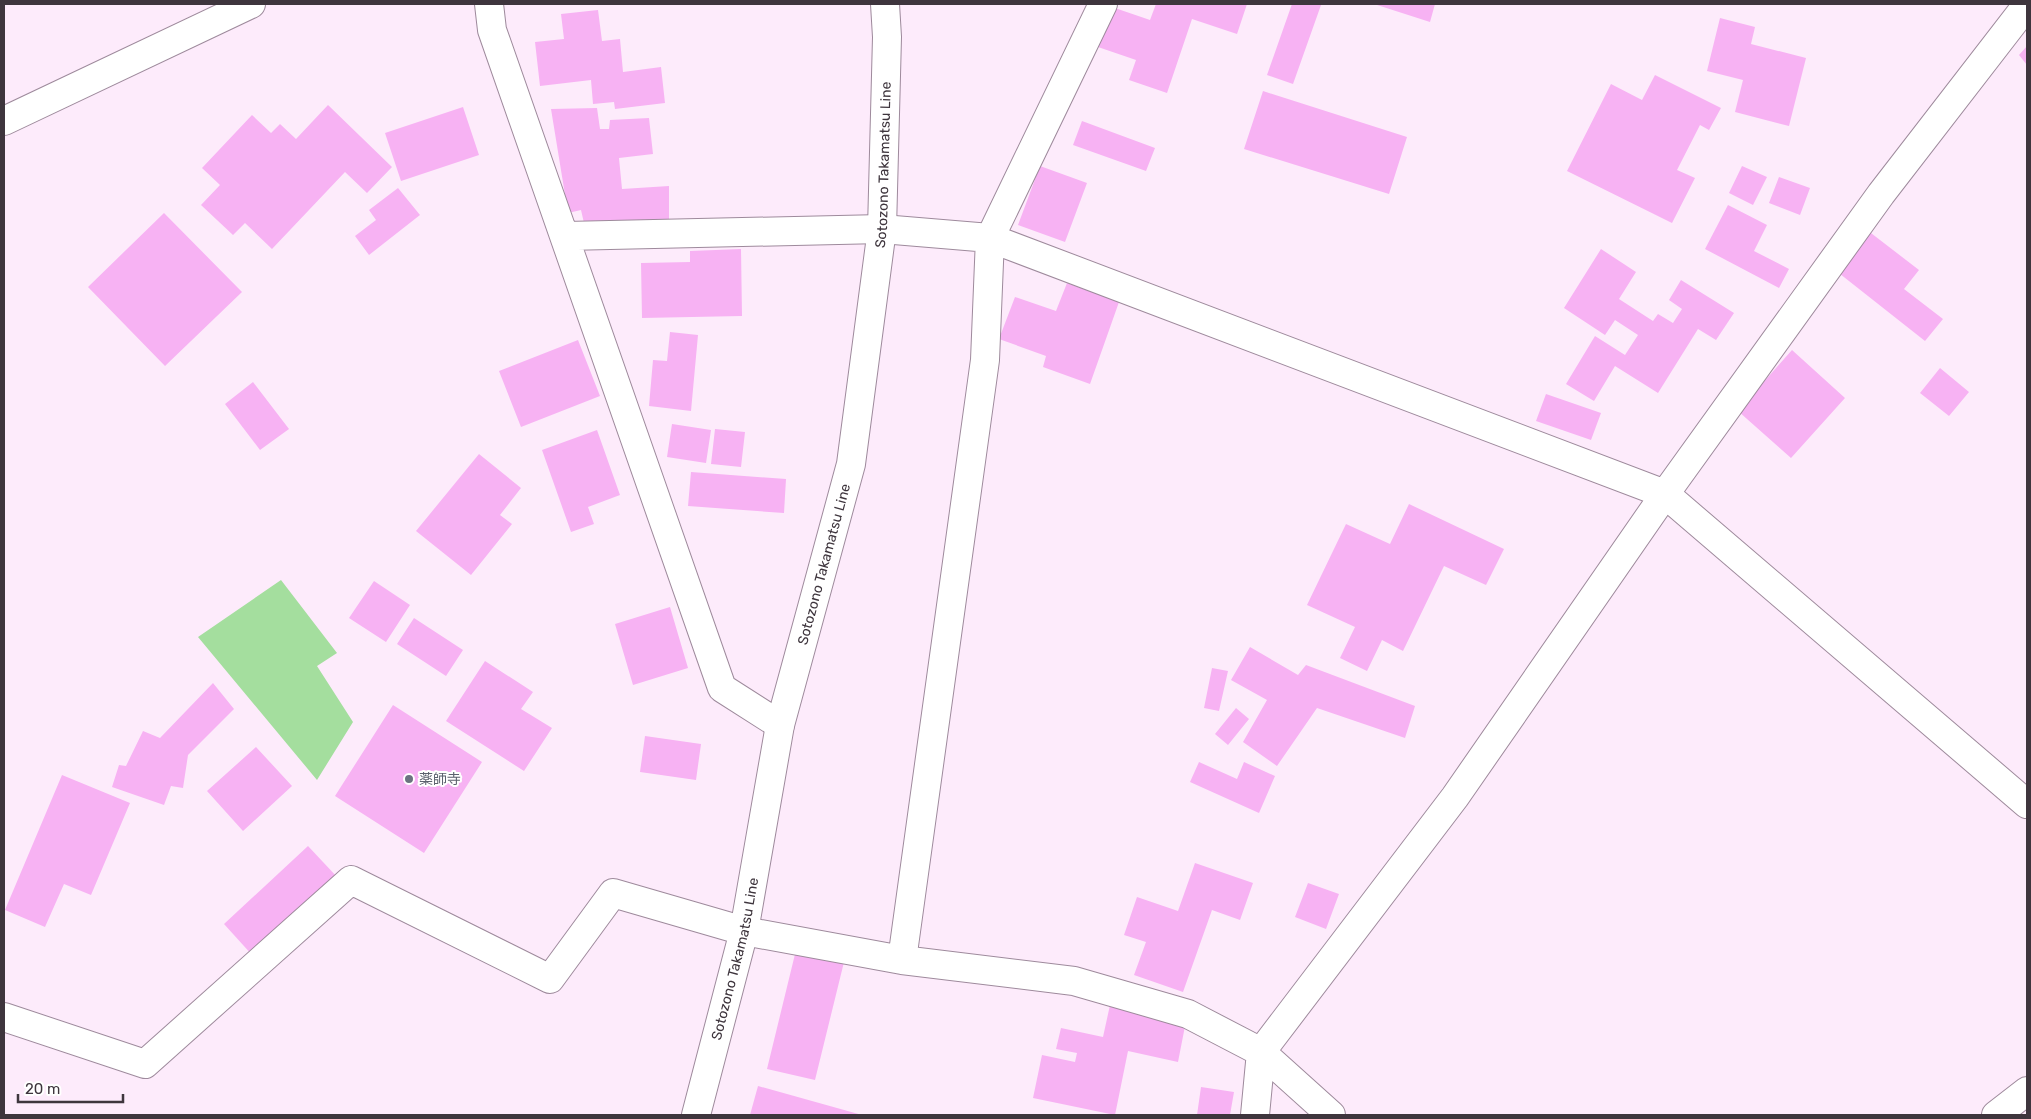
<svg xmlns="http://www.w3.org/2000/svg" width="2031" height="1119" font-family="Rubik,'Noto Sans JP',sans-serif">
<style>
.green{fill:#a4de9e}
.building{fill:#f7b2f3}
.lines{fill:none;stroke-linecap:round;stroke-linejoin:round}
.minor-casing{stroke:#9e8a9c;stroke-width:30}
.secondary-casing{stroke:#9e8a9c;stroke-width:30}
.minor{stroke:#fff;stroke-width:28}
.secondary{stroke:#fff;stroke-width:28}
.worship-dot{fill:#6b7280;stroke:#fff;stroke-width:2}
.labels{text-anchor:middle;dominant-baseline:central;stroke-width:4;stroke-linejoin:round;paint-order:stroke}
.street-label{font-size:14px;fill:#3e353d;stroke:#fff}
.worship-label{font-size:14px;fill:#5b616d;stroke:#fff;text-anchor:start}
</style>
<rect width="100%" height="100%" fill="#fdebfb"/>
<path class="green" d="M281,580L337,653L317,666L353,722L317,780L198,637Z"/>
<path class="building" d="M1156,4H1247L1237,34L1192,19L1167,93L1129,80L1136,60L1098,47L1112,7L1150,20Z
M1292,4L1321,5L1293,84L1267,75Z
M1374,4H1435L1430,22Z
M598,10L602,41L620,39L623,72L661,67L665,103L615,109L614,102L593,104L591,80L540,86L535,42L564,39L561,14Z
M1720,18L1755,27L1751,44L1806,58L1789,126L1735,112L1743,80L1707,71Z
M2027,46V65L2019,55Z
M1655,75L1721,108L1709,130L1700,125L1677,170L1695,178L1672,223L1567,171L1611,84L1642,100Z
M1263,91L1407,137L1389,194L1244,149Z
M328,105L392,167L367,193L345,172L272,249L245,223L233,235L201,205L220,185L202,168L252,115L271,133L280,124L296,139Z
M463,107L479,155L401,181L385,133Z
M597,108L600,129H609L610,120L649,118L653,154L619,158L622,189L669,186V223H584L581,210L568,213L551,109Z
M1082,121L1155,148L1146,171L1073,145Z
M1040,166L1087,183L1065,242L1018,225Z
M1742,166L1767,177L1753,205L1729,193Z
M1779,177L1810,188L1800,215L1769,203Z
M398,188L420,215L369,255L355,236L376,220L369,210Z
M1728,205L1767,225L1754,251L1789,269L1779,288L1705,249Z
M164,213L242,292L165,366L88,287Z
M1867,230L1919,270L1904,289L1943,319L1925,341L1835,270Z
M741,249L742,316L642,318L641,263L690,262V251Z
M1601,249L1636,272L1619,299L1653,321L1658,314L1673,323L1682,309L1669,300L1681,280L1734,313L1716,340L1698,329L1658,393L1615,366L1594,401L1566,384L1595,336L1625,355L1638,335L1615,320L1605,335L1564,308Z
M1067,283L1119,302L1090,384L1043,367L1046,356L999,339L1015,297L1056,311Z
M670,332L698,335L691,411L649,406L653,360L667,361Z
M578,340L600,396L521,427L499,371Z
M1792,350L1845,398L1791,458L1738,411Z
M1940,368L1969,392L1949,416L1920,393Z
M253,382L289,429L260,450L225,404Z
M1546,394L1601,413L1591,440L1536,421Z
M672,424L711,430L706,463L667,457Z
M715,429L745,432L741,467L711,464Z
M597,430L620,495L588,507L594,524L571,532L542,450Z
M479,454L521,488L500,515L512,524L471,575L416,531Z
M691,472L786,479L784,513L688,506Z
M1409,504L1504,549L1486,585L1444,566L1403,651L1382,640L1367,671L1340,658L1355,627L1307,605L1346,524L1390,544Z
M374,581L410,605L386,642L349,618Z
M670,607L688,668L633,685L615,624Z
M414,618L463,650L446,676L397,644Z
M1250,647L1298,675L1306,665L1415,706L1405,738L1317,708L1277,766L1243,742L1267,700L1231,680Z
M485,661L533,692L521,709L552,728L524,771L446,721Z
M1212,668L1228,671L1219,711L1204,708Z
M213,683L234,709L188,755L183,788L171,786L164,805L112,787L119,765L126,766L143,731L160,738Z
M393,705L482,762L424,853L335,796Z
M1236,708L1249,719L1228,745L1215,734Z
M645,736L701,744L696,780L640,772Z
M256,747L292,786L243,831L207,791Z
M1199,762L1237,779L1244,762L1275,776L1259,813L1190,782Z
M62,775L130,803L91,895L64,884L45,927L5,910Z
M308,846L338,878L253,956L224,924Z
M1195,863L1253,883L1240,920L1212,910L1183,992L1134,975L1146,942L1124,935L1137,897L1178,911Z
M1308,883L1339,894L1326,929L1295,917Z
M796,950L844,962L815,1080L767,1069Z
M1110,1005L1186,1021L1178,1062L1128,1051L1115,1115L1033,1098L1042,1055L1075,1062L1077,1053L1056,1049L1061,1028L1103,1037Z
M758,1086L862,1115H750Z
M1201,1087L1234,1092L1230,1115H1197Z"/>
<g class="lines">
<g class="minor-casing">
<path id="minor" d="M489,4L492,30L722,688L780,725
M4,121L251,4
M566,236L882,229L990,238L1665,494L2027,804
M902,960L985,360L990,238L1103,4
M4,1017L145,1064L351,880L550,979L613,893L744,931L902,960L1074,981L1188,1014L1261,1052L1331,1115
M1255,1115L1261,1052L1455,797L1665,494L1881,194L2027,5
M1996,1115L2027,1091"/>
</g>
<g class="secondary-casing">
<g id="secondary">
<path id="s1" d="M696,1115L744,931L780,725L851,464L882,229L887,37L885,4"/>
</g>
</g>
<use href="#minor" class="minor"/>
<use href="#secondary" class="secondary"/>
</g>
<circle class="worship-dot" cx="409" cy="779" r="5"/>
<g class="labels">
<g class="street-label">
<text stroke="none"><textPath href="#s1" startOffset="971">Sotozono Takamatsu Line</textPath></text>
<text stroke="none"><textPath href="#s1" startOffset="566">Sotozono Takamatsu Line</textPath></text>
<text stroke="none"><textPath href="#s1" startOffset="161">Sotozono Takamatsu Line</textPath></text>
</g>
<g class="worship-label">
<text x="419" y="779">薬師寺</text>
</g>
</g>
<rect width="2031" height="1119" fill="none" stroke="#3e353d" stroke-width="10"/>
<path d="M18 1094v8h105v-8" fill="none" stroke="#3e353d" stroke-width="2.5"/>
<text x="25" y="1094" font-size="15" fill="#3e353d" stroke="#ffffff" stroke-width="4" paint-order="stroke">20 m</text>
</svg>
